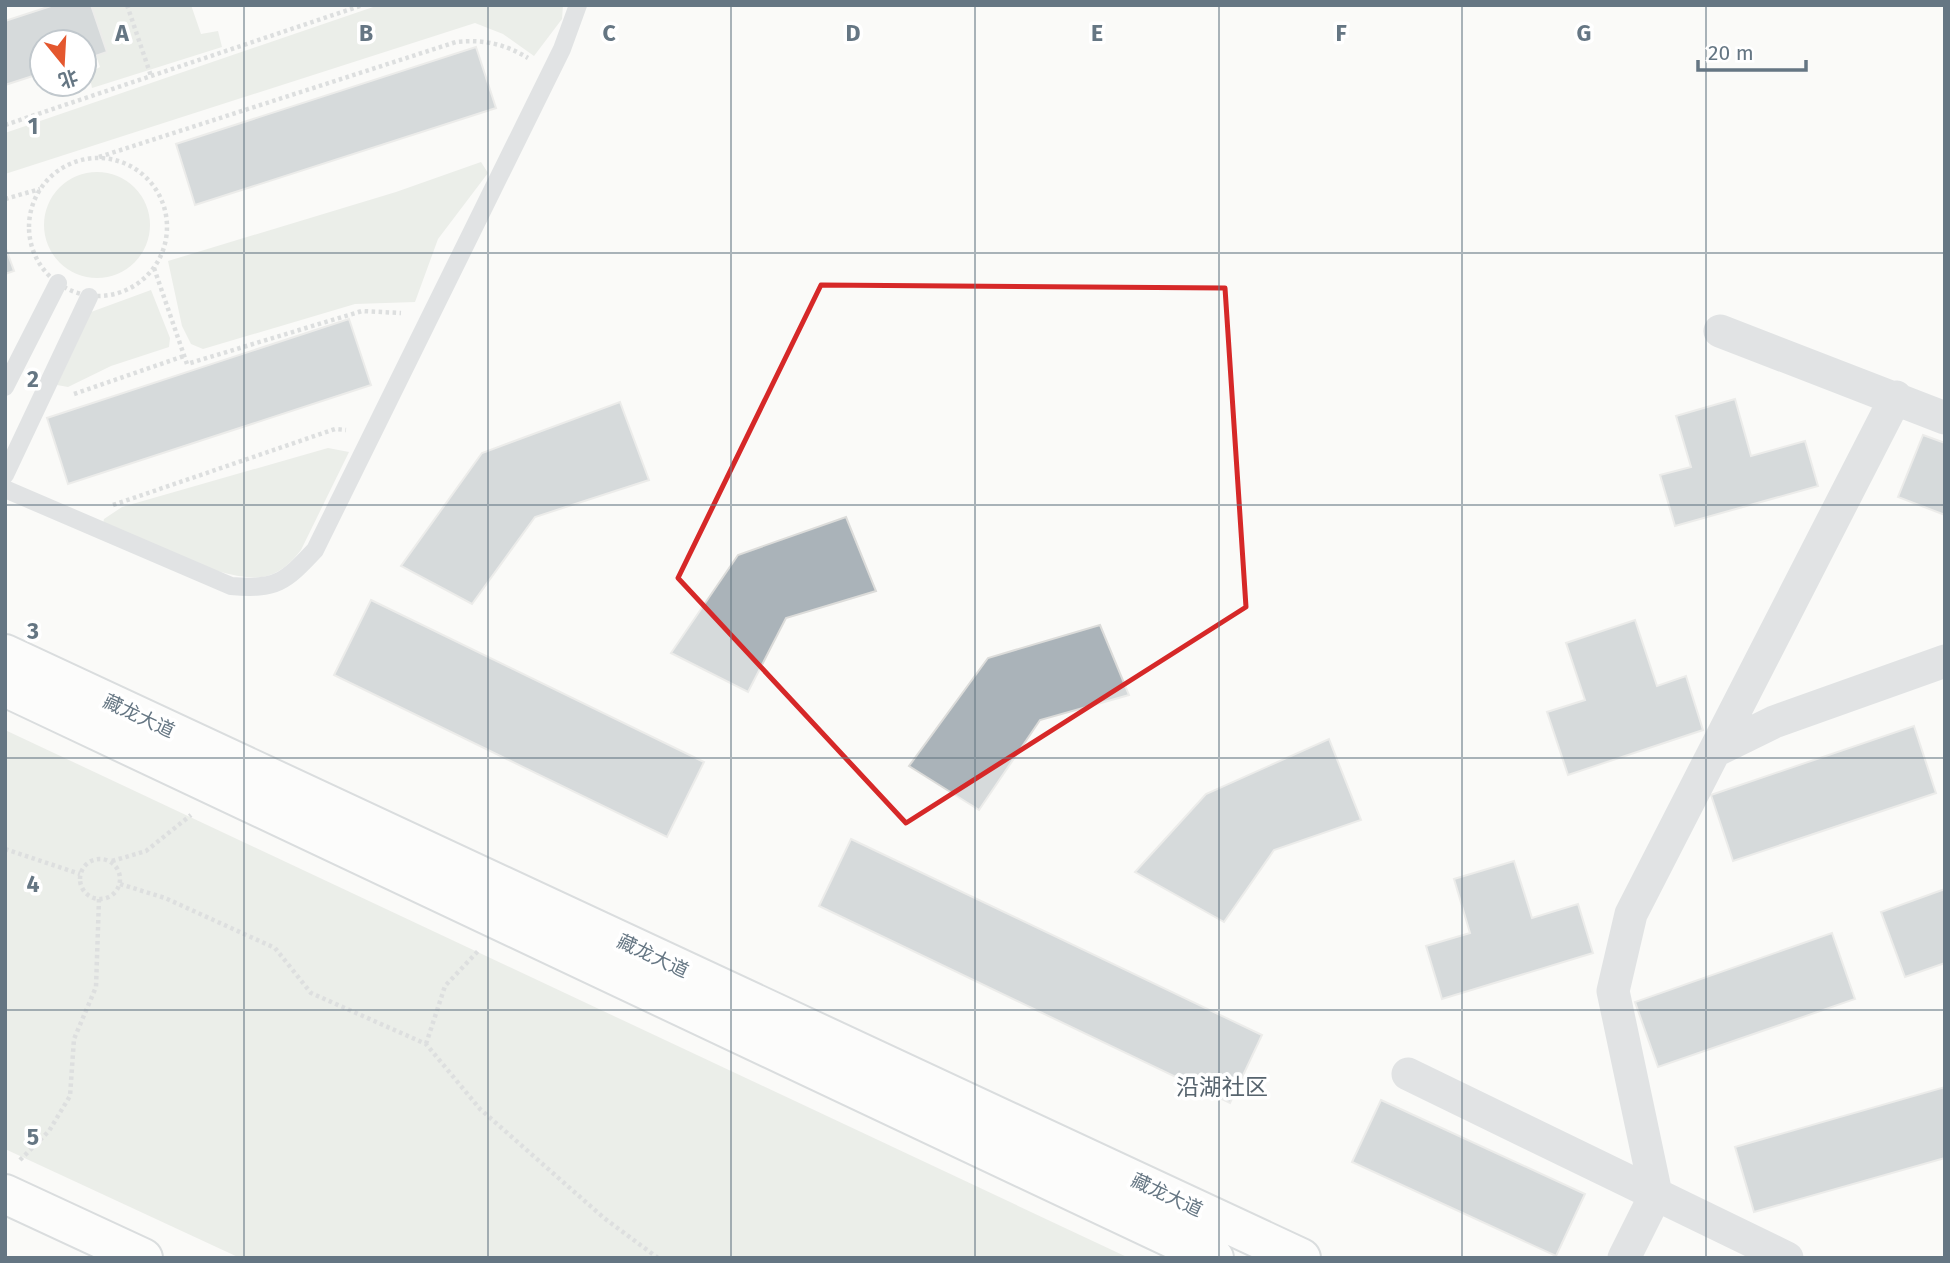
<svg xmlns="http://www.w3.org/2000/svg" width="1950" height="1263" font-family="'Fira Sans','Noto Sans SC',sans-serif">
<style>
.green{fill:#dadfd7}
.building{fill:#aab3b9;stroke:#dcdcda;stroke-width:2}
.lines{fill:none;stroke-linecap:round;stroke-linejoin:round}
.secondary-casing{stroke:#b3babf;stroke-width:42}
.path{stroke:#bbbfc2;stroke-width:4.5;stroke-dasharray:3.5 3.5;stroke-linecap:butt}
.lane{stroke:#c3c8cc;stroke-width:18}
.street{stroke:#c3c8cc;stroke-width:33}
.secondary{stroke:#fff;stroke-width:38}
.marked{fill:none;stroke:#d62828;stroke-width:5;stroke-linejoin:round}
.grid{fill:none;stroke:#657683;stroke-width:2;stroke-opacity:0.55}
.labels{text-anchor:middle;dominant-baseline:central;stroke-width:7;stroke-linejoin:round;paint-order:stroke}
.street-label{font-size:19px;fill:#657683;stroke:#fff}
.quarter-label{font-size:23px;fill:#57646e;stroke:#fff}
.grid-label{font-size:23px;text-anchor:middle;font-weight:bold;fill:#657683;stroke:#fff;stroke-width:7;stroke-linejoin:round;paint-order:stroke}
</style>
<rect width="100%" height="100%" fill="#fafaf8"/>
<path class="green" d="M79,5H191L201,34L218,31L222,47L92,88L89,73L100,67Z
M379,5H563L562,19L534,56L503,34L475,23L5,174V133Z
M481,162L488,173L438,239L415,302L355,304L203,349L191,344L182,326L168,261L396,192Z
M44 225a53 53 0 1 1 106 0a53 53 0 1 1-106 0Z
M151,290L170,338L169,347L111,366L68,387L57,385L91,312Z
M328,448L349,452L301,550C291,563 278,575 262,577C220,582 144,541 103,524L104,519L122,507Z
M5,730L1129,1258H240L5,1149Z"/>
<path class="building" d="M54,5H91L107,52L84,60V42H42V73L5,85V21Z
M476,47L496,108L195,205L176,144Z
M5,246L14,271L5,274Z
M349,319L371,385L68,484L47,418Z
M1735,399L1751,456L1805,441L1818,486L1675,526L1660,475L1691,467L1676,416Z
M620,402L649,480L535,517L472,604L401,566L482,453Z
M1923,435L1945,443V515L1898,497Z
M846,517L876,591L786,618L748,692L671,653L738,555Z
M371,600L704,762L667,837L334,675Z
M1635,620L1657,686L1686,676L1703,730L1568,775L1547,712L1585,700L1566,643Z
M1100,625L1129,695L1040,720L979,810L909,766L988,658Z
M1914,726L1936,793L1733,861L1711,795Z
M1329,739L1361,820L1274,850L1224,922L1135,872L1206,794Z
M851,839L1262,1035L1230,1103L819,906Z
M1514,861L1532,918L1578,904L1593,953L1442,999L1426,946L1470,933L1454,879Z
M1945,889V963L1905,977L1881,912Z
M1832,933L1855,999L1658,1067L1635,1002Z
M1945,1087V1158L1754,1212L1735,1147Z
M1381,1100L1585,1194L1556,1256L1352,1162Z"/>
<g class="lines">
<g class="secondary-casing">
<path id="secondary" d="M5,654L1301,1258
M5,687L1214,1258
M5,1194L143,1258"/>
</g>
<path class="path" d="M127,5L151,76
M5,125L363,5
M99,157L456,42C483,39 505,44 528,58
M29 227a69 69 0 1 1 138 0a69 69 0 1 1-138 0Z
M5,199L40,189
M154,268L187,364L362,311L401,313
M74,394L184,356
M113,505L335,429L346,430
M5,849L80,874
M80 879a20 20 0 1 1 40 0a20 20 0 1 1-40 0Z
M112,861L146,851L191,815
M120,884L165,898L275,948L311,993L426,1044L480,1109L604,1218L658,1258
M426,1044L445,986L479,950
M20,1160L49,1131L70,1096L74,1039L96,987L99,899"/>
<path class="lane" d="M5,387L58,283
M5,475L89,297
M5,489L231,586C276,590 285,582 315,550L562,49L578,5"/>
<path class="street" d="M1720,331L1945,418
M1715,751L1774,722L1945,661
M1408,1074L1787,1258
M1624,1258L1656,1194L1613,991L1631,914L1896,397"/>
<use href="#secondary" class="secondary"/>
</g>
<path d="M0 0H1950V1263H0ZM821,285L1225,288L1246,607L906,823L678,578Z" fill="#fafaf8" fill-opacity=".55" fill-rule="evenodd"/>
<path class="marked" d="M821,285L1225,288L1246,607L906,823L678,578Z"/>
<path class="grid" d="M244,5V1258M488,5V1258M731,5V1258M975,5V1258M1219,5V1258M1462,5V1258M1706,5V1258M5,253H1945M5,505H1945M5,758H1945M5,1010H1945"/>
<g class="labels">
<g class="street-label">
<text transform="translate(139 716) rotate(25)">藏龙大道</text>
<text transform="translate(653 956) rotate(25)">藏龙大道</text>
<text transform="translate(1167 1195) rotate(25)">藏龙大道</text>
</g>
<g class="quarter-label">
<text x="1222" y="1087">沿湖社区</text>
</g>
</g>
<g class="grid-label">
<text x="122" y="41">A</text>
<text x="366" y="41">B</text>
<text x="609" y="41">C</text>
<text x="853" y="41">D</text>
<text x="1097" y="41">E</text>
<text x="1341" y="41">F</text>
<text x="1584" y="41">G</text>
<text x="33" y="134">1</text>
<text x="33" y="387">2</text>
<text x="33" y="639">3</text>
<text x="33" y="892">4</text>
<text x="33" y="1145">5</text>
</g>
<rect width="1950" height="1263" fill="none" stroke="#657683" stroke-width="14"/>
<g transform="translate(63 63) rotate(162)"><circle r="33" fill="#ffffff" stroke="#c1c8cd" stroke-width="2"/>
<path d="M0-5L12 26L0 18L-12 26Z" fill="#e4572e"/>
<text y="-10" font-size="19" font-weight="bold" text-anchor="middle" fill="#657683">北</text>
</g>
<path d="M1698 60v10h108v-10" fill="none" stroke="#657683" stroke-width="3.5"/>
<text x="1708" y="60" font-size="21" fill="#657683" stroke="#ffffff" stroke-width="5" paint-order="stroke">20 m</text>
</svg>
